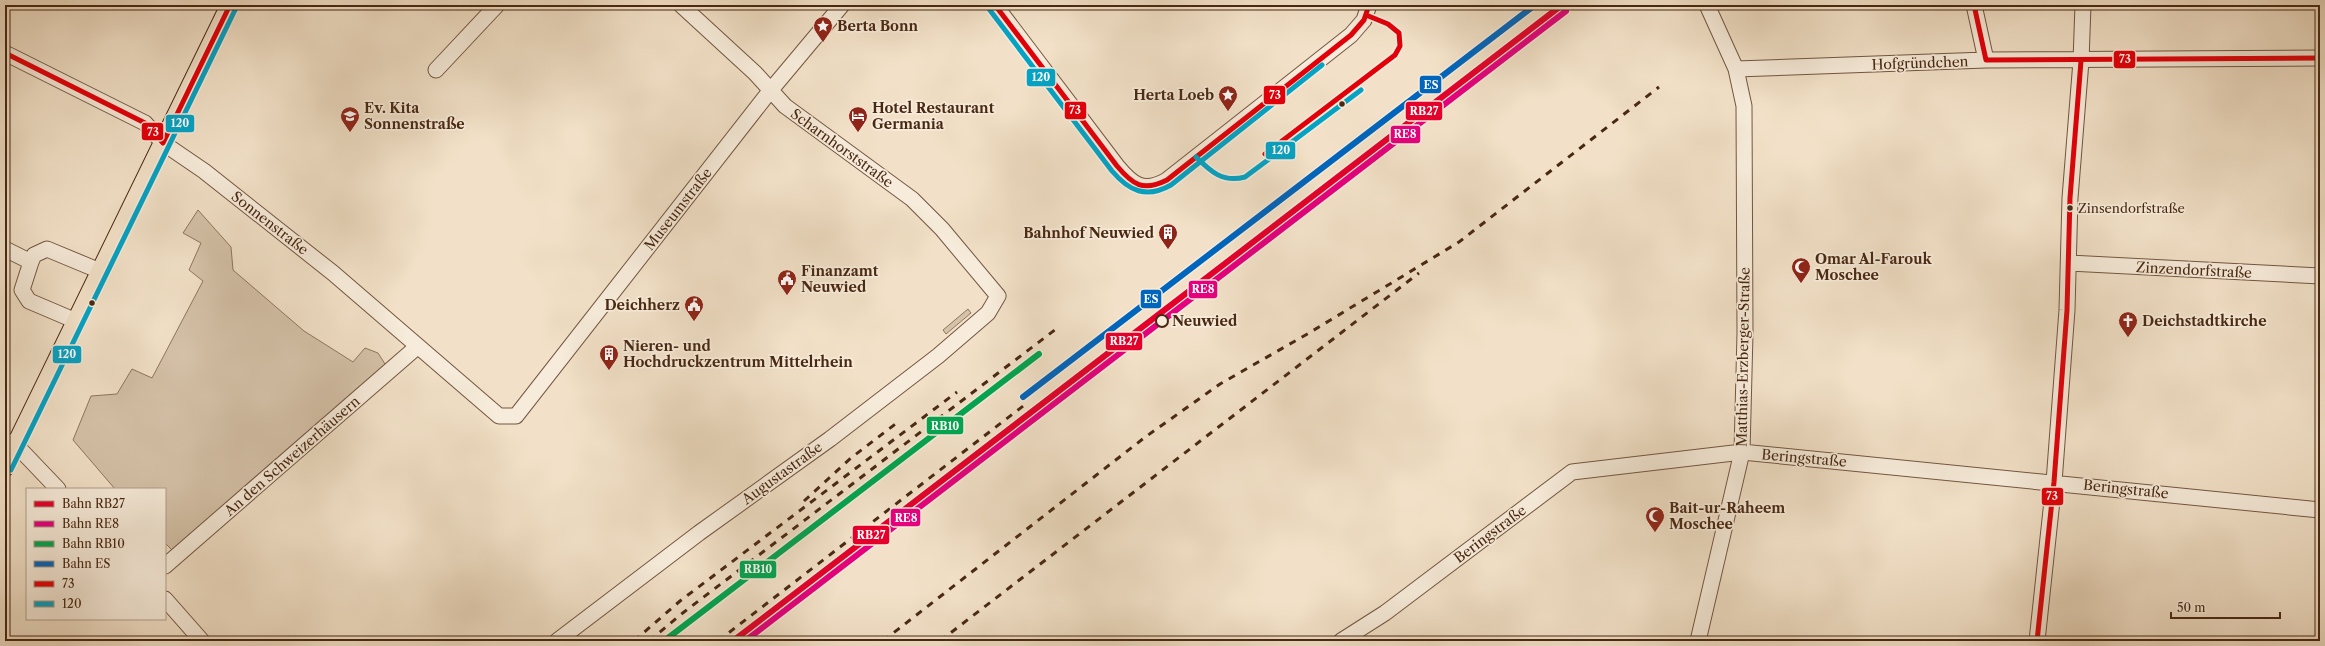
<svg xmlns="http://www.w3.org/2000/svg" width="2325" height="646" font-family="'Libre Caslon Text',serif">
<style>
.green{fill:#d5c2a9;stroke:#8f755e}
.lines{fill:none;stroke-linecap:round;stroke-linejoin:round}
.minor-casing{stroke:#735640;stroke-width:17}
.major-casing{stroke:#492812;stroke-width:20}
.minor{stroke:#f7ecdb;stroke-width:15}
.major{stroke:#f2e1c8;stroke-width:18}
.rail{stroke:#492812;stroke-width:3;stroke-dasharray:7 7;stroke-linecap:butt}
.bus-1-casing{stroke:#f7ecdb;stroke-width:8}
.bus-2-casing{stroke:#f7ecdb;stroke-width:8}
.bus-1{stroke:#e2000a;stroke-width:5}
.bus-2{stroke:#04a3c5;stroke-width:5}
.rail-1-casing{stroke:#f7ecdb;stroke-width:9}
.rail-2-casing{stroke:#f7ecdb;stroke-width:9}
.rail-3-casing{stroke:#f7ecdb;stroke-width:9}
.rail-4-casing{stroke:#f7ecdb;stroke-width:9}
.rail-1{stroke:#e4002b;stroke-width:6}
.rail-2{stroke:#e5007d;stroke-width:6}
.rail-3{stroke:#00a651;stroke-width:6}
.rail-4{stroke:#0065bd;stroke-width:6}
.bus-dot{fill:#492812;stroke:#f7ecdb;stroke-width:1.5}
.stop-dot{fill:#f7ecdb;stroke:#492812;stroke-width:2}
.labels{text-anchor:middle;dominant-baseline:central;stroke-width:3.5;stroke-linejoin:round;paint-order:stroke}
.bus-label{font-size:13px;fill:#492812;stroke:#f7ecdb;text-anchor:start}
.poi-label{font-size:14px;font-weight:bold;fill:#492812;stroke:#f7ecdb;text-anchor:start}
.street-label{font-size:14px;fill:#492812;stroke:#f7ecdb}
.stop-label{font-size:14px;font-weight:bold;fill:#492812;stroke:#f7ecdb;text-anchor:start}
.line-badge{stroke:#f7ecdb;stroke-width:1.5}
.badge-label{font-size:11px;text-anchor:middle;font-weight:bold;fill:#fff}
</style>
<rect width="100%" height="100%" fill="#f2e1c8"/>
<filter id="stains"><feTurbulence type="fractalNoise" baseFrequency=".005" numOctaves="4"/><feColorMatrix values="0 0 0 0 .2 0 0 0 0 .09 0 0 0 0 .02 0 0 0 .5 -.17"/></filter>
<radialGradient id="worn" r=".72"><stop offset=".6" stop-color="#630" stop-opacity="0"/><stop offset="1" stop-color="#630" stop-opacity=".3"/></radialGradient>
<path class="green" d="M198,210L231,247L233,270L304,331L353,362L365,348L378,353L387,367L172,550L165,543V489H115L73,440L91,396L117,394L132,369L152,378L203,281L189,270L201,243L183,233Z
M968,309L971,313L946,334L943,330Z"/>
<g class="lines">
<g class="minor-casing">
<path id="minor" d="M995,5L1117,166C1132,184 1143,194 1167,180L1351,35L1364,20L1369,5
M1974,5L1986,60
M5,53L145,123L163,143L204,171L333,273L499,416H516L770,91L842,5
M1736,69L1986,60L2320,58
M436,70L497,5
M5,249L31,262L34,255L47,249L100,271
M31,262L22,290L29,301L76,321
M2069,263L2320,276
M5,440L16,445L58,489
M165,566L418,346
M165,599L202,641
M557,641L699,533L830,439L938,356L988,313L998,296L942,229L912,199L785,106L755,73L681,5
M1341,641L1385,613L1572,472L1742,452L2320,510
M1698,641L1742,452L1745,333L1744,106L1736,69L1707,5
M2037,641L2054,482L2067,310L2070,198L2081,61L2083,5"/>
</g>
<g class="major-casing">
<path id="major" d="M5,467L230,5"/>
</g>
<use href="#minor" class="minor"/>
<use href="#major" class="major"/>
<path class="rail" d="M804,501L851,458L898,422
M634,641L680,601L957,392
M649,641L684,612L1060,326
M718,641L1027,403
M883,641L1144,438L1220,384L1309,333L1459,242L1659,87
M940,641L1419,273"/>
<g class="bus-1-casing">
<path id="bus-1" d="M995,5L1117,166C1133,185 1143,192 1167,180L1351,35L1364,20L1369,5
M1974,5L1986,60L2320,58
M5,53L145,123L163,143L230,5
M1265,154L1395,55L1400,46L1399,33L1388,24L1366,15
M2037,641L2054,482L2067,310L2070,198L2081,61"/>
</g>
<g class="bus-2-casing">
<path id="bus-2" d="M989,9L1112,171C1129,191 1146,199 1171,185L1322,65
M1196,157C1211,172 1223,183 1245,177L1361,90
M11,470L236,8"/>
</g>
<use href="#bus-1" class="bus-1"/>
<use href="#bus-2" class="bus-2"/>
<g class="rail-1-casing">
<path id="rail-1" d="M733,641L1562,5"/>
</g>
<g class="rail-2-casing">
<path id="rail-2" d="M745,641L1566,11"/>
</g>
<g class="rail-3-casing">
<path id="rail-3" d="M664,641L1039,354"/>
</g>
<g class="rail-4-casing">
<path id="rail-4" d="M1023,397L1535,5"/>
</g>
<use href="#rail-1" class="rail-1"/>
<use href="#rail-2" class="rail-2"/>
<use href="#rail-3" class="rail-3"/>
<use href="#rail-4" class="rail-4"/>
</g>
<defs>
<g id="sight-pin" transform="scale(1)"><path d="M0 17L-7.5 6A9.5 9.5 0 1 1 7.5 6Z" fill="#8f2418" stroke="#f7ecdb"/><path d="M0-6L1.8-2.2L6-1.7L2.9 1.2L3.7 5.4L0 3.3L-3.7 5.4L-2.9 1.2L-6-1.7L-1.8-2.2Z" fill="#fff"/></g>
<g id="school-pin" transform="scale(1)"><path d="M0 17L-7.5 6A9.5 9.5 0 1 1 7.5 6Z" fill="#8f2418" stroke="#f7ecdb"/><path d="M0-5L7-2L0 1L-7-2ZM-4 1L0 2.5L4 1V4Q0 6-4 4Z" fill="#fff"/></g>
<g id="hotel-pin" transform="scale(1)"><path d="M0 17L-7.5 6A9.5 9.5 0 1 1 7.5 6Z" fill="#8f2418" stroke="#f7ecdb"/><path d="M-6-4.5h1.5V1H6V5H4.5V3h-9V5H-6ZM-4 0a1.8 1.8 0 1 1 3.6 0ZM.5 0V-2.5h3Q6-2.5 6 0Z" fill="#fff"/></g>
<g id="building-pin" transform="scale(1)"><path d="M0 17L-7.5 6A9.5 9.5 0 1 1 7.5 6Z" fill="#8f2418" stroke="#f7ecdb"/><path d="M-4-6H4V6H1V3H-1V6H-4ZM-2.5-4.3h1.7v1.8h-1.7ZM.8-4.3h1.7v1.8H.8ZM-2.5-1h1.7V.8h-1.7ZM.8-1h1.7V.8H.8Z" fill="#fff"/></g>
<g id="mosque-pin" transform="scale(1)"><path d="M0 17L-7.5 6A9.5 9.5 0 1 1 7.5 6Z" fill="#8f2418" stroke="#f7ecdb"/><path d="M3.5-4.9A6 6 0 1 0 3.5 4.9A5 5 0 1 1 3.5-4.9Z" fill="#fff"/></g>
<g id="civic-pin" transform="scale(1)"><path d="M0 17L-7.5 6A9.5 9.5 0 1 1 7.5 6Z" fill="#8f2418" stroke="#f7ecdb"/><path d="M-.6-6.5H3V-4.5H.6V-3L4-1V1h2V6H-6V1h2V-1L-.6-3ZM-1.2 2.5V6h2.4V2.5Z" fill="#fff"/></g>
<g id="church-pin" transform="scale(1)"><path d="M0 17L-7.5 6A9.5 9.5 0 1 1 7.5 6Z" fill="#8f2418" stroke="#f7ecdb"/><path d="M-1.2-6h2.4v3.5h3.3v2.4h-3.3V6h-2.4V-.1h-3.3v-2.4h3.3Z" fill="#fff"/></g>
</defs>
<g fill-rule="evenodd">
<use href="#sight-pin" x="823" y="26"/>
<use href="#sight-pin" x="1228" y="95"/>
<use href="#school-pin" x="350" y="116"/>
<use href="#hotel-pin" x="858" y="116"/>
<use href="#building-pin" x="1168" y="233"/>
<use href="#mosque-pin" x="1801" y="267"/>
<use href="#civic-pin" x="787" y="279"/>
<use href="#civic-pin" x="694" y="305"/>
<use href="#church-pin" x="2128" y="321"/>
<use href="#building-pin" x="609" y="354"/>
<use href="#mosque-pin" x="1655" y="516"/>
</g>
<g class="bus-dot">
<circle cx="1342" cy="104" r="3.5"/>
<circle cx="2070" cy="208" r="3.5"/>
<circle cx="92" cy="303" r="3.5"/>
</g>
<circle class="stop-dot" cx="1162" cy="321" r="6"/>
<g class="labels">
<g class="bus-label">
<text x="2078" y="208">Zinsendorfstraße</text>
</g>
<g class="poi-label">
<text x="837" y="26">Berta Bonn</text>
<text x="1214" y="95" text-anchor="end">Herta Loeb</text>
<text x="364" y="108">Ev. Kita<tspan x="364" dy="16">Sonnenstraße</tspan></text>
<text x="872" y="108">Hotel Restaurant<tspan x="872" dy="16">Germania</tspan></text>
<text x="1154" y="233" text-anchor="end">Bahnhof Neuwied</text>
<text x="1815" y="259">Omar Al-Farouk<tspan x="1815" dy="16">Moschee</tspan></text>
<text x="801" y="271">Finanzamt<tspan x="801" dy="16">Neuwied</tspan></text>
<text x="680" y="305" text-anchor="end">Deichherz</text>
<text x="2142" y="321">Deichstadtkirche</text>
<text x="623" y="346">Nieren- und<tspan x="623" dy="16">Hochdruckzentrum Mittelrhein</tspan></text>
<text x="1669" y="508">Bait-ur-Raheem<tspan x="1669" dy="16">Moschee</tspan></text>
</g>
<g class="street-label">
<text transform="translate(1920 63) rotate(-2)">Hofgründchen</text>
<text transform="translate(842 148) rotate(36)">Scharnhorststraße</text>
<text transform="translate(678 209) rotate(-52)">Museumstraße</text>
<text transform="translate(270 223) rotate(38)">Sonnenstraße</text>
<text transform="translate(2194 270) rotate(3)">Zinzendorfstraße</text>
<text transform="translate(1743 357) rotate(-89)">Matthias-Erzberger-Straße</text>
<text transform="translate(292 456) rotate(-41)">An den Schweizerhäusern</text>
<text transform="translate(1804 458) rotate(5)">Beringstraße</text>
<text transform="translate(782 473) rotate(-36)">Augustastraße</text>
<text transform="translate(2126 489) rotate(6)">Beringstraße</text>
<text transform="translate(1490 534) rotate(-37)">Beringstraße</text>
</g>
<g class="stop-label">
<text x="1172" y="321">Neuwied</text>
</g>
</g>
<g class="line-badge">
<rect x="2113" y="50" width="23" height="19" rx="4" fill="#e2000a"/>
<rect x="1026" y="68" width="30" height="19" rx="4" fill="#04a3c5"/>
<rect x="1419" y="75" width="23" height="19" rx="4" fill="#0065bd"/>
<rect x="1263" y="85" width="23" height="20" rx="4" fill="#e2000a"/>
<rect x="1064" y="101" width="23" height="19" rx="4" fill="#e2000a"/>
<rect x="1405" y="101" width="38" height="20" rx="4" fill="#e4002b"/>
<rect x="165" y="114" width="30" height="19" rx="4" fill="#04a3c5"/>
<rect x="141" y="122" width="23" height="19" rx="4" fill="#e2000a"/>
<rect x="1390" y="125" width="31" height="19" rx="4" fill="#e5007d"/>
<rect x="1265" y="141" width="31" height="19" rx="4" fill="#04a3c5"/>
<rect x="1188" y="280" width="30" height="19" rx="4" fill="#e5007d"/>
<rect x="1140" y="289" width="22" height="20" rx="4" fill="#0065bd"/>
<rect x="1105" y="332" width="38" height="19" rx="4" fill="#e4002b"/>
<rect x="52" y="345" width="30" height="19" rx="4" fill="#04a3c5"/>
<rect x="926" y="416" width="38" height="19" rx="4" fill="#00a651"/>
<rect x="2041" y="487" width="23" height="19" rx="4" fill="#e2000a"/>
<rect x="890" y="508" width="31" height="19" rx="4" fill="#e5007d"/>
<rect x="852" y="525" width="38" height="20" rx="4" fill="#e4002b"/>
<rect x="739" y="560" width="38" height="19" rx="4" fill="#00a651"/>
</g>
<g class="badge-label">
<text x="2125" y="63">73</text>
<text x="1041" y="81">120</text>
<text x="1431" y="89">ES</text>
<text x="1275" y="99">73</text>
<text x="1075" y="114">73</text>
<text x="1424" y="115">RB27</text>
<text x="180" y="127">120</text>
<text x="153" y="136">73</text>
<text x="1405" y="138">RE8</text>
<text x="1281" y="154">120</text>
<text x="1203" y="293">RE8</text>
<text x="1151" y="303">ES</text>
<text x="1124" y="345">RB27</text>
<text x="67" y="358">120</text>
<text x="945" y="430">RB10</text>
<text x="2052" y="500">73</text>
<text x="906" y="522">RE8</text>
<text x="871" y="539">RB27</text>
<text x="758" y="573">RB10</text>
</g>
<rect width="2325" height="646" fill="none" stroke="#f2e1c8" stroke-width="20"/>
<rect x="6" y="6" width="2313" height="634" fill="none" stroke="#492812" stroke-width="2"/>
<rect x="10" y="10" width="2305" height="626" fill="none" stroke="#492812"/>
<rect x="26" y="488" width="140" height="132" fill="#f7ecdb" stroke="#b19e8b"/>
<rect x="34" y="501" width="20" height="6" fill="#e4002b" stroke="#b19e8b"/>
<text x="62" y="508" font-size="12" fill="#492812">Bahn RB27</text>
<rect x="34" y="521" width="20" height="6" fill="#e5007d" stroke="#b19e8b"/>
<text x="62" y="528" font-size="12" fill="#492812">Bahn RE8</text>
<rect x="34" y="541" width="20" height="6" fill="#00a651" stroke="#b19e8b"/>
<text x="62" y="548" font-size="12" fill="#492812">Bahn RB10</text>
<rect x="34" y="561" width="20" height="6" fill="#0065bd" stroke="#b19e8b"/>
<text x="62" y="568" font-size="12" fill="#492812">Bahn ES</text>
<rect x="34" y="581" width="20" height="6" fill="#e2000a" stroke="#b19e8b"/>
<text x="62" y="588" font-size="12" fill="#492812">73</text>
<rect x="34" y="601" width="20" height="6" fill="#04a3c5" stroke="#b19e8b"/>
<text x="62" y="608" font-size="12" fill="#492812">120</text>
<path d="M2171 612v6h109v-6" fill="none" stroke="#492812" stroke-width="2"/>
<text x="2177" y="612" font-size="12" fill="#492812" stroke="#f7ecdb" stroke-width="3" paint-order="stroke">50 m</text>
<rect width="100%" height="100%" filter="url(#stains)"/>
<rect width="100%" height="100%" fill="url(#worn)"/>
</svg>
